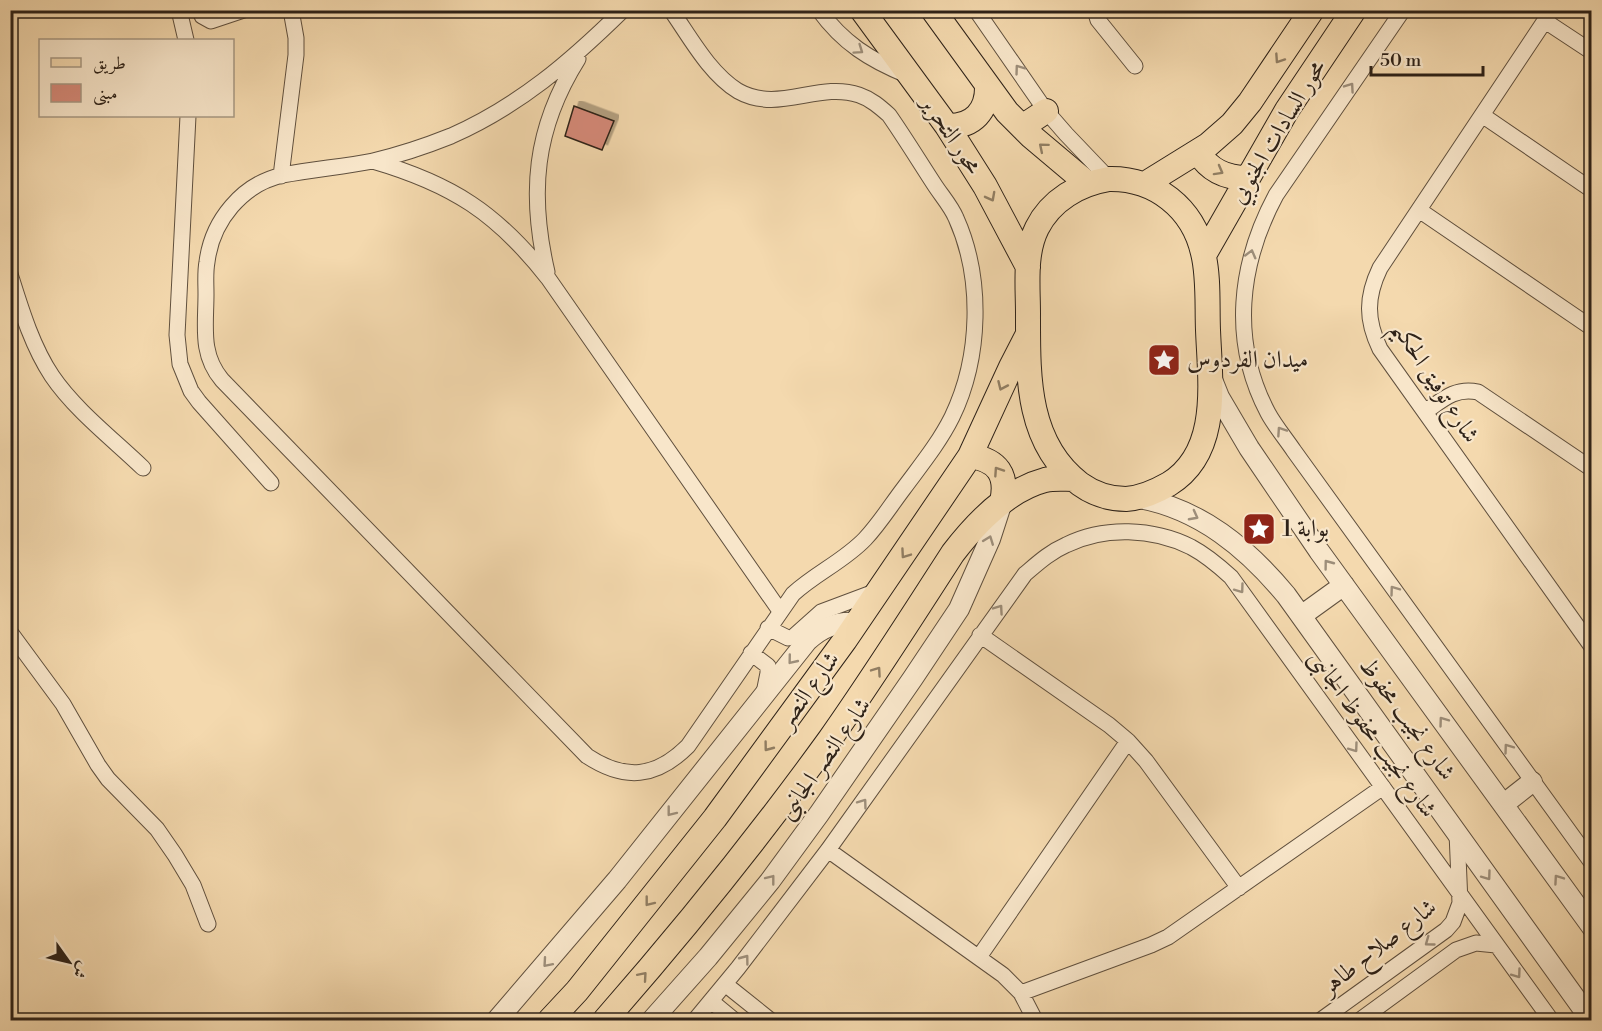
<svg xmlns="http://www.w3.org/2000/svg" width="1602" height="1031" font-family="'Libre Bodoni',Amiri,serif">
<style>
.building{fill:#d58978;stroke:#2e2218;stroke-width:1.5;filter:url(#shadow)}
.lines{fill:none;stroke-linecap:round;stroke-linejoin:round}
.minor-casing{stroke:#60503e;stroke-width:17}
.tertiary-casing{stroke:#60503e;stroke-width:22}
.primary-casing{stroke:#2e2218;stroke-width:26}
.minor{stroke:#f8e6ca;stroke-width:15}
.tertiary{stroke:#f8e6ca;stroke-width:20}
.primary{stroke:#f4d9ae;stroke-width:24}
.oneway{stroke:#9d8e7a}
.oneway2{stroke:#917e63}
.labels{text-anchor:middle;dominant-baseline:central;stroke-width:4.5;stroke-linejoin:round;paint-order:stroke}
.street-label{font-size:24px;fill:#2e2218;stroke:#f8e6ca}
.poi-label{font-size:24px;fill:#2e2218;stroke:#f8e6ca;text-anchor:start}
</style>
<defs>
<filter id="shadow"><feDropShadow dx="5.5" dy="-5.5" stdDeviation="0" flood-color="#0004"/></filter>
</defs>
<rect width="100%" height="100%" fill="#f4d9ae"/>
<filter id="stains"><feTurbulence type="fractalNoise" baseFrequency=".00333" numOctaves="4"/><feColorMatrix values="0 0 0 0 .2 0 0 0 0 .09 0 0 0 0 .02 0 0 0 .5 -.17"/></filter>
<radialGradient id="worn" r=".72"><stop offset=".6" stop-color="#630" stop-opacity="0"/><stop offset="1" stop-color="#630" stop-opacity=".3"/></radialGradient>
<path class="building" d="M574,106L614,121L602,150L565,136Z"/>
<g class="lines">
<g class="minor-casing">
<path id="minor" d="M179,10L186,40
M200,10L202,16L211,21L244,10
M623,10C570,62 519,106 451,136C426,146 399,155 373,161C343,167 313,169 283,175C242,184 212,221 207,262C205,272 206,283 206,294C206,326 200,354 222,380L587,756C625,781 656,778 688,746L793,594C816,573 844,561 865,539C880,523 891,505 904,488C921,465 939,443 952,417C981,357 983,278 956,218C951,206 941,195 934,184C919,161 905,138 889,115C880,107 871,99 859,95C818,81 779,114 738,91C709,73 690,37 671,10
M819,10C843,43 870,60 907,75
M976,10L1046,111L1066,134L1109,179
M1095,10L1098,20L1135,66
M1403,10L1276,195C1239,264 1230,341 1268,413C1275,426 1286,439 1294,451L1592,863
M1552,10L1380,268C1366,297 1366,320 1380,349L1592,647
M1545,21L1592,52
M1482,115L1592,190
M188,116L177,335L180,364L191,391L199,402L271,483
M373,161C452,184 497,213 548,278L780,611
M281,176L296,55V38L291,10
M1419,210L1592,328
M547,272C529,194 534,129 578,59
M10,274C21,309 32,346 52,376C75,410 114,440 143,468
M1425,412C1442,400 1455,387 1478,392L1592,469
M768,628L788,638L793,637L821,612L877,591
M10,632L63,704L98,765L108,779L157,829L175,855L193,885L208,924
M980,635L1109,725L1128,741L1146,761L1239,888
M751,653L768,666V673L764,693
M828,850L1003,975L1021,993L1035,1020
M979,957L1128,741
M725,984L770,1020
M1021,993L1151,945L1168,937L1383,787
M711,1001L734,1020
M695,1020L738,968L828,850L1025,574C1038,563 1050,552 1066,545C1104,526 1153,528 1191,547C1206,555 1219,566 1231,577L1551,1020
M1321,1020L1446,930L1453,922L1460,903L1457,833
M1360,1020L1456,950L1476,943L1496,945"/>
</g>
<g class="tertiary-casing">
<path id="tertiary" d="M1211,377L1219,397L1249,448L1319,551L1592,927
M1139,498C1200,509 1247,548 1286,595L1591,1020
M1301,616L1344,585
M1504,804L1532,782
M497,1020L617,880L807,641C822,627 837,621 857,623
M652,1020L708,957L770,881L819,814L913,678L959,609L990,539L1002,502"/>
</g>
<g class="primary-casing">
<path id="primary" d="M862,10L947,126L985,186L1028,267
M933,10L1007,112L1031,136L1088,184
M947,126C973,127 988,111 987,85
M1022,127L1046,111
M1198,152C1209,170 1225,178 1247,178
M1109,179C1155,178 1193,208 1203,253C1209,276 1207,306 1208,330C1210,382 1221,452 1169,484C1155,492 1142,498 1126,499C1109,499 1094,494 1080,484C1026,443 1028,375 1028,313C1028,286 1024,254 1037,228C1051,200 1079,184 1109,179Z
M1145,184L1208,145L1232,124L1250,102L1312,10
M1204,255L1287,110L1354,10
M970,456C998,460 1008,475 1002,502
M550,1020L577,991L715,818L845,640L970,456L1011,367L1028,334
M605,1020C684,930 759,837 830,739C873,678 913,615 953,553C976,523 1007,490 1045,480C1054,478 1064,479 1073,479"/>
</g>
<use href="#minor" class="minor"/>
<use href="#tertiary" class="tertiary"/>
<use href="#primary" class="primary"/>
</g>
<defs><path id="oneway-chevron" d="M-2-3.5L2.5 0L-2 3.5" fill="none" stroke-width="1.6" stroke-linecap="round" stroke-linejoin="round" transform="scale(1.5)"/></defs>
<g class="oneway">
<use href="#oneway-chevron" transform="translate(859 50) rotate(35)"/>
<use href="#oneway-chevron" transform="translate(1019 69) rotate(-126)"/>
<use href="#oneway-chevron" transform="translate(1350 87) rotate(-55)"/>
<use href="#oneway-chevron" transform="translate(1251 254) rotate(-75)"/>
<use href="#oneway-chevron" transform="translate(1281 431) rotate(-124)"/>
<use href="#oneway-chevron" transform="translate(1194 516) rotate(28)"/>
<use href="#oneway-chevron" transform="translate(989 540) rotate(-69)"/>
<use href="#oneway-chevron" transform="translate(1328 564) rotate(-127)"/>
<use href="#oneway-chevron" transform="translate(1240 589) rotate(54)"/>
<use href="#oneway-chevron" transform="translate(1394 590) rotate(-126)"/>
<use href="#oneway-chevron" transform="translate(999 609) rotate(-55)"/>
<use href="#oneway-chevron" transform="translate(792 660) rotate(129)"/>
<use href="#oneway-chevron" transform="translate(1443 721) rotate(-126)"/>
<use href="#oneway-chevron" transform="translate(1354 748) rotate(54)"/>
<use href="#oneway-chevron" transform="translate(1508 748) rotate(-126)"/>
<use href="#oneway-chevron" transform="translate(863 803) rotate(-54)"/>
<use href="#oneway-chevron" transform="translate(671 812) rotate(128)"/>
<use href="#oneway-chevron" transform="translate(1487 876) rotate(54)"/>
<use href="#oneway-chevron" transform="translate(771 879) rotate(-52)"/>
<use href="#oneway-chevron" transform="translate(1558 879) rotate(-125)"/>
<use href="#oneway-chevron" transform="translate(1429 942) rotate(144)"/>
<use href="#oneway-chevron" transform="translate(745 959) rotate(-53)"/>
<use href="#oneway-chevron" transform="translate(547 963) rotate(131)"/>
<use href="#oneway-chevron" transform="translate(1517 974) rotate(54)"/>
</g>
<g class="oneway2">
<use href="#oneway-chevron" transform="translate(1279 59) rotate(124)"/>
<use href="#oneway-chevron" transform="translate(1043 147) rotate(-140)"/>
<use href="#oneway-chevron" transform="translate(1219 171) rotate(29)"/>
<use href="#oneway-chevron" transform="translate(991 197) rotate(62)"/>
<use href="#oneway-chevron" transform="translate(1002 386) rotate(114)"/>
<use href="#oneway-chevron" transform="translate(998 471) rotate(-124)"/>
<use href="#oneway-chevron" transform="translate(905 554) rotate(125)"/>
<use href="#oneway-chevron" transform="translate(877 671) rotate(-55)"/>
<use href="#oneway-chevron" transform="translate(768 747) rotate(127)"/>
<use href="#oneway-chevron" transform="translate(649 902) rotate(128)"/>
<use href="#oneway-chevron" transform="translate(643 976) rotate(-49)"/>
</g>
<defs>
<g id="sight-square" transform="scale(1.725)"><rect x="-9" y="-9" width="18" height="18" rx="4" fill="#8f2418" stroke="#f8e6ca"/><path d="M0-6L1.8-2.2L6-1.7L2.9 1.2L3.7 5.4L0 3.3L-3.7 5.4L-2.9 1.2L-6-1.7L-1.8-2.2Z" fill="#fff"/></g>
</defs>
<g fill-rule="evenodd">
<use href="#sight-square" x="1164" y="360"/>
<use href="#sight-square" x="1259" y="529"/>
</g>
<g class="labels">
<g class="street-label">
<text transform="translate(1278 132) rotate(-59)">محور السادات الجنوبي</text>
<text transform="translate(951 135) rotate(56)">محور التحرير</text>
<text transform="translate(1435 382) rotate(57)">شارع توفيق الحكيم</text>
<text transform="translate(809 690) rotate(-54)">شارع النصر</text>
<text transform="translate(1407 719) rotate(54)">شارع نجيب محفوظ</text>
<text transform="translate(1372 734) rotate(54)">شارع نجيب محفوظ الجانبى</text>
<text transform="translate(825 759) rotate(-55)">شارع النصر الجانبى</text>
<text transform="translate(1379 947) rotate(-38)">شارع صلاح طاهر</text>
</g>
<g class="poi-label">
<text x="1187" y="360">ميدان الفردوس</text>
<text x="1282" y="529">بوابة 1</text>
</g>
</g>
<rect width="1602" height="1031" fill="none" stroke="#f4d9ae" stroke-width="36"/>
<rect x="12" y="12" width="1578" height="1007" fill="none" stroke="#2e2218" stroke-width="3"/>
<rect x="18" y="18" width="1566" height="995" fill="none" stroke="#2e2218" stroke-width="1.5"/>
<rect x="39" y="39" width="195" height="78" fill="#f8e6ca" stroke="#a79883" stroke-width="1.5"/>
<rect x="51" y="58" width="30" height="9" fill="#f4d9ae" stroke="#a79883" stroke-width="1.5"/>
<text x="93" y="69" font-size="18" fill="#2e2218">طريق</text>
<rect x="51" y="84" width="30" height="18" fill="#d58978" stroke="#a79883" stroke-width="1.5"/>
<text x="93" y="99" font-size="18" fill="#2e2218">مبنى</text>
<g transform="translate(69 962) rotate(124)" stroke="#f8e6ca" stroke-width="4.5" paint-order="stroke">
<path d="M0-4.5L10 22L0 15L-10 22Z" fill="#2e2218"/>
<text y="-9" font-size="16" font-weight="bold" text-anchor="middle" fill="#2e2218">ش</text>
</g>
<path d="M1371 66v9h112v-9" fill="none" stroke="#2e2218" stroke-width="3"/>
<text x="1380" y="66" font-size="18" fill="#2e2218" stroke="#f8e6ca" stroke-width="4.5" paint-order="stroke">50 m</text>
<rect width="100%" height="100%" filter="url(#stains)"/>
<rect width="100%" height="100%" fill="url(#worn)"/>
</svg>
